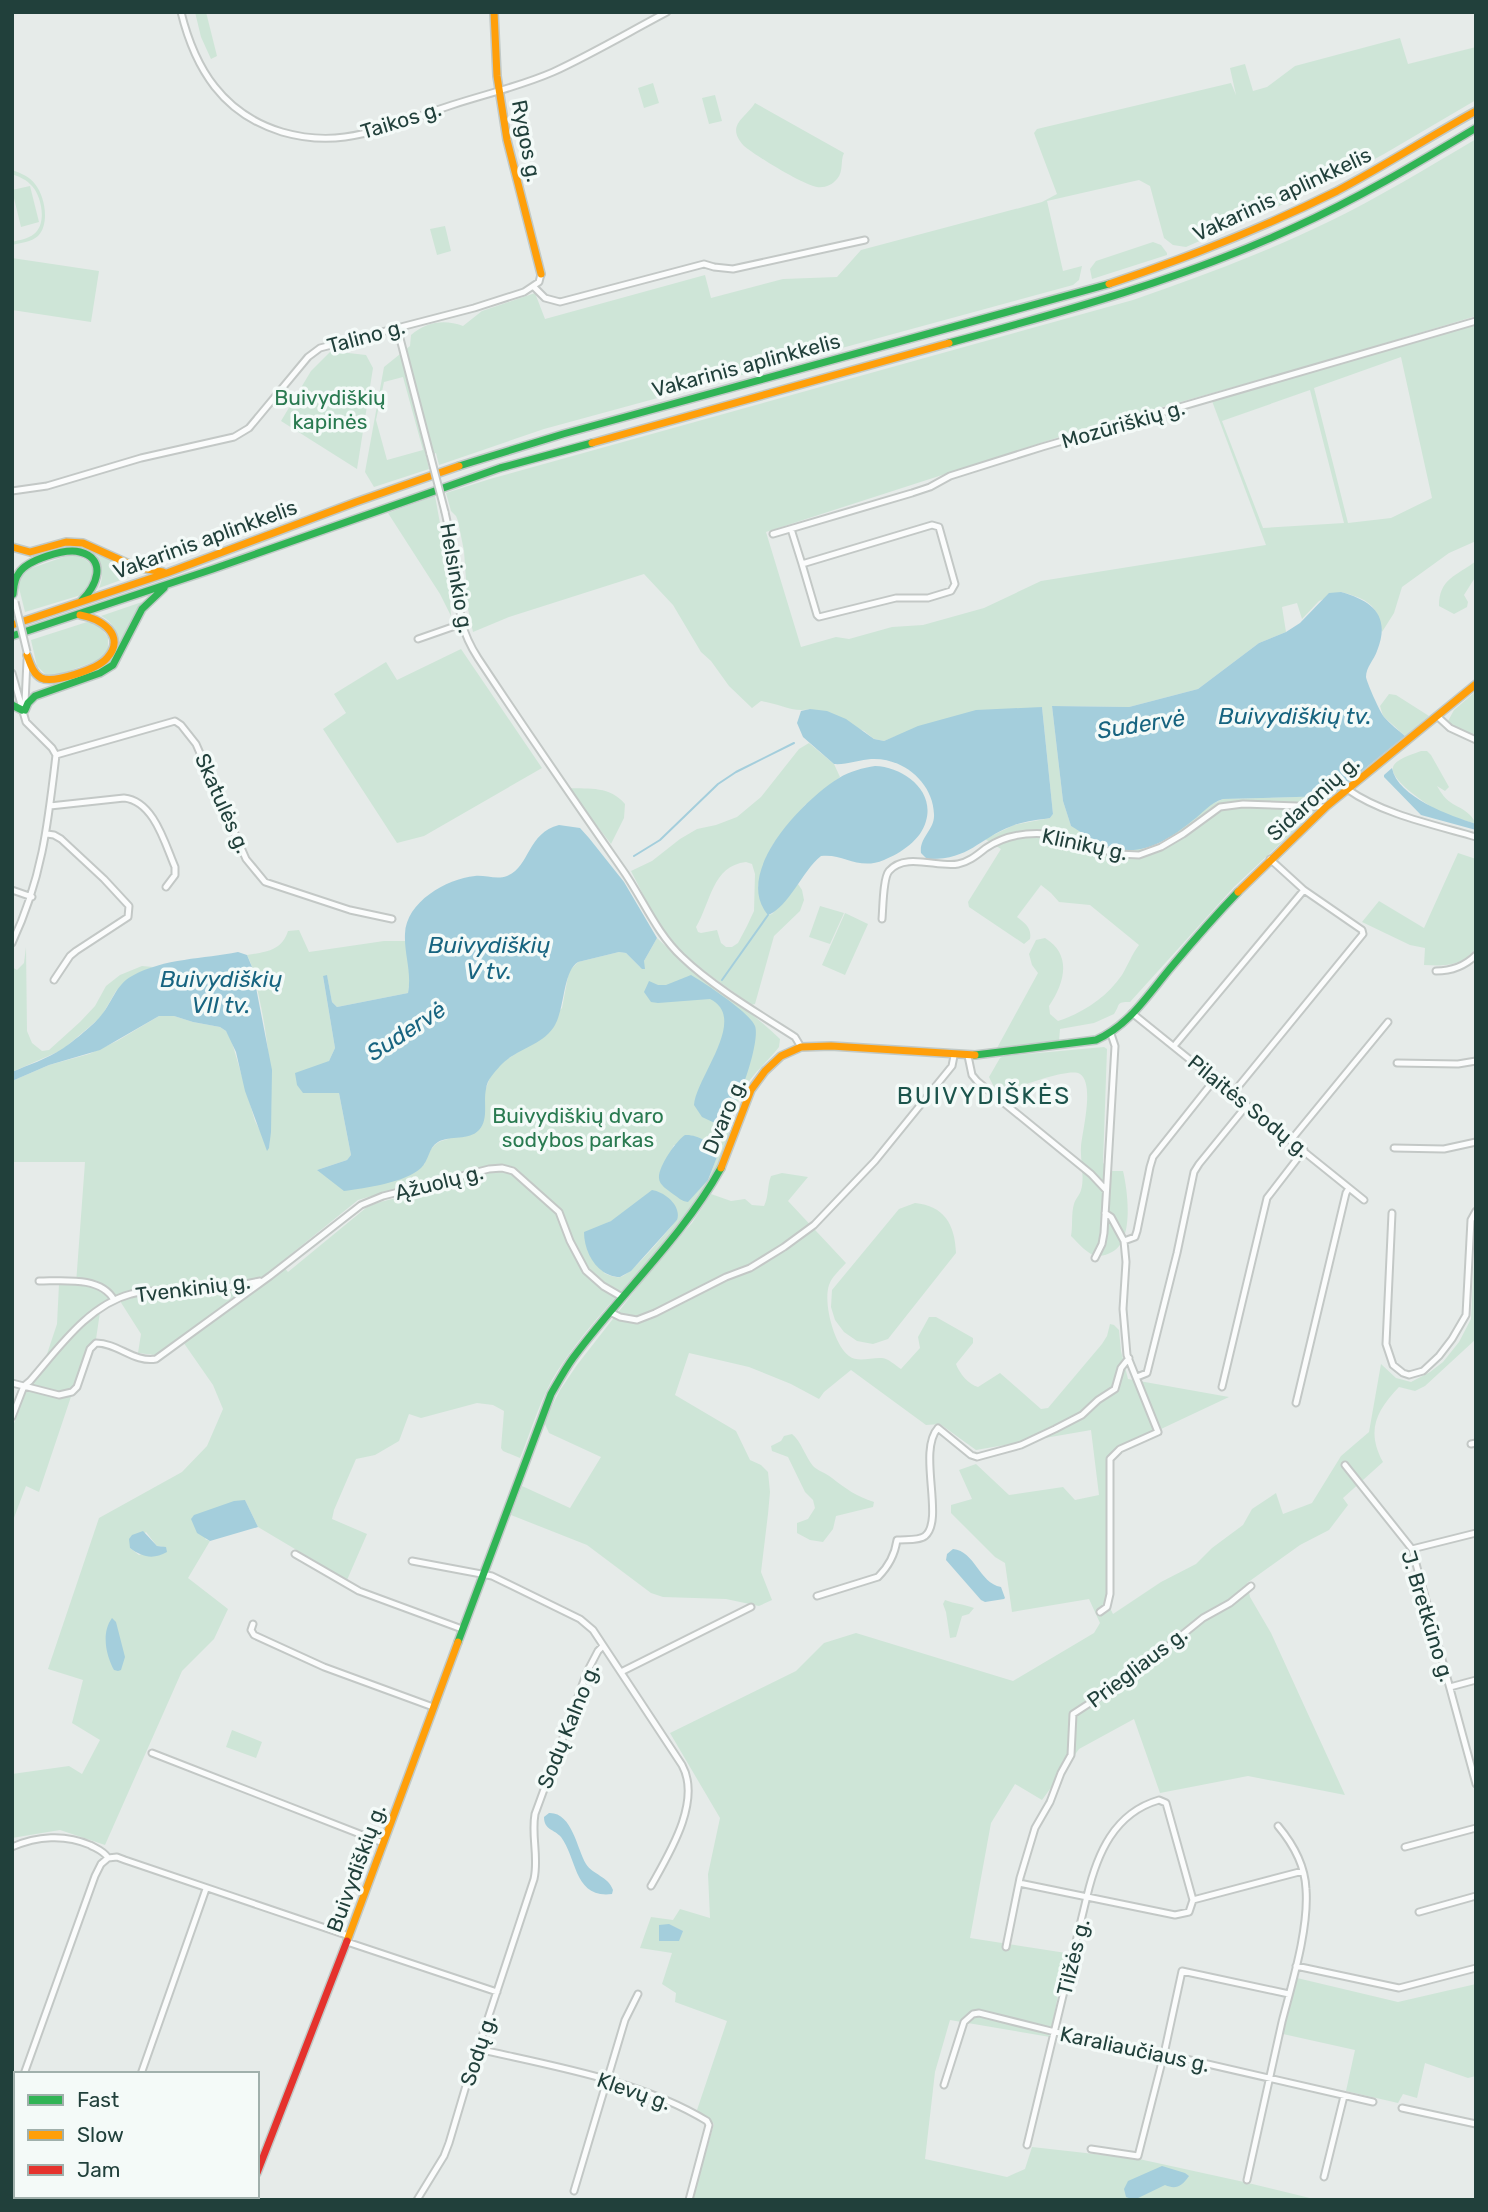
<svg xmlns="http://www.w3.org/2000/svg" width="1488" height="2212" font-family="Rubik,sans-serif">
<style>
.green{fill:#cee5d7;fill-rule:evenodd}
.water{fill:#a4cedc}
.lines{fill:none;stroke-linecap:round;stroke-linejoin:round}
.stream{stroke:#a4cedc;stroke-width:2}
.street-casing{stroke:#c3c8c6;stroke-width:9}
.fast-casing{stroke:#c1c9c7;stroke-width:10}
.slow-casing{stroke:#c1c9c7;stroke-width:10}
.jam-casing{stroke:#c1c9c7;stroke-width:10}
.street{stroke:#fbfcfc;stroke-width:5}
.fast{stroke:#30b455;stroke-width:7}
.slow{stroke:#ff9f0a;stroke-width:7}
.jam{stroke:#e5322d;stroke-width:7}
.street-bridge-casing{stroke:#c3c8c6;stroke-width:9;stroke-linecap:butt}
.street-bridge{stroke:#fbfcfc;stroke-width:5}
.labels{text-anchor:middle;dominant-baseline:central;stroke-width:7;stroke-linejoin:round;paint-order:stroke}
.street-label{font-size:21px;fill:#21403b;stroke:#f4faf8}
.park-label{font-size:21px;fill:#297a50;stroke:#f4faf8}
.water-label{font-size:23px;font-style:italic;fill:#176480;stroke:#f4faf8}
.quarter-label{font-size:24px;letter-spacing:2px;fill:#1c544c;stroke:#f4faf8}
</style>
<rect width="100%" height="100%" fill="#e6ebe9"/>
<path class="green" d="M195,12H206L217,56L211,59L201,37Z
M1400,38L1408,64L1476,47V100L1384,154L1322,187L1186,247L1173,245L1164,238L1150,186L1139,180L1047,201L1063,271L1082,266L1079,280L1073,285L544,429L439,465L436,453L426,455L429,469L374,487L365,472L384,367L410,346L411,335C426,322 444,319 463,326L482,311L535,293L545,319L705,275L711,298L783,279L837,277L861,250L1042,202L1057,194L1034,133L1037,129L1231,83L1236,95L1230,68L1245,64L1253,91L1267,87L1295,66ZM403,377L423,450L387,460L376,420L384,382Z
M653,83L659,103L644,108L638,88Z
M715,95L722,121L709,124L702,98Z
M755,103L844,153C840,161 844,171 837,179C832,185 825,188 817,187C803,185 756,156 744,146C725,125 745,119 755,103Z
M1476,139V316L1316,364L1084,429L766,532L801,647L836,637L849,639L892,627L923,625L984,608L1041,581L1266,545L1212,401L1476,323V541L1449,553L1402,587L1394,613L1382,632C1378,604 1367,599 1341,592L1319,601L1302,619L1297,603L1282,607L1286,632L1259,643L1198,689L1129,707L1052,706L1063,801L1071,826L1145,849L1164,842L1208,806L1223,799L1331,796L1234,887L1130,1002C1115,1002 1121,1004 1114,1014L1094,1023L1060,1029L1059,1041L997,1048L1038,973L1032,965L1029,954L1036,940L1045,938C1073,955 1064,984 1049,1006L1050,1014L1058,1021C1083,1013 1107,997 1122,975C1128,965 1132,954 1139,945L1090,905L1059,902L1051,893L1041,885L1017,917C1025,923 1032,928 1030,939L1024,944L969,907L968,902L1001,849L985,839L1014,825L1050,818L1053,814L1042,707L896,736L884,741L874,739L864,731L810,709C793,713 778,703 761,701L752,708L729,686L711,661L701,652L673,605L644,574L509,617L473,632L468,609L464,551L458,521L456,516L451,511L446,493L490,479L1133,300C1199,277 1264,253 1326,223C1378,198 1427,168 1476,139ZM1401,357L1432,498L1391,518L1348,523L1314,388ZM1310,390L1344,523L1263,528L1222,421Z
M12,170C21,173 30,177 35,184C45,196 50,224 38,236C31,242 21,243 12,245V242C19,240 28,239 34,234C47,224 42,197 32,186C27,180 20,177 12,174Z
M30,186L39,222L21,227L12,190Z
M445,226L451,251L437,255L430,229Z
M1153,242L1161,245L1167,253V255L1092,279L1090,269L1096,261Z
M12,258L99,271L91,322L12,310Z
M331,351L366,355L373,368L357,469L281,421L311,371Z
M435,496L448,567L451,616L440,594L388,513Z
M91,551L140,573L99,588C105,574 102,561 91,551Z
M72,554C90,561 94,562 93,582L81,595L25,612L18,584L26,570Z
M1476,561V576L1464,595L1468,602L1467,607L1454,614L1439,606C1439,579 1456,576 1476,561Z
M142,602L116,651C119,636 115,623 101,616Z
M87,622L97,624L108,637V649L102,659L55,676H47L37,666L31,640Z
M461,649L542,768L424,836L397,843L323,729L346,713L334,694L386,662L397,680Z
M1476,691V736L1449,724L1448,721L1454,710Z
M1389,694L1396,695L1429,716L1405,736L1383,716L1380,706Z
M809,743L834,764L840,777L805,805L772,846L758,886L768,915L772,914L798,884L802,890L804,900L800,911L774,936L755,1004L751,1005C729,988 705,973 685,955C662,935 645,898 631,871L652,861L680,839L697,829L716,825L737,817L761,797L799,749ZM746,862L752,864L755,874L754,911L747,926L738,943L732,947H726L721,943L717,930L701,933L698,932L696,927C711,902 712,866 746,862Z
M1421,751H1427L1431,755L1449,787L1445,791L1437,786C1441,793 1446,800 1453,804C1464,810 1471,813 1476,824C1464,820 1451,817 1439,811C1429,806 1389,780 1393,767C1395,759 1414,754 1421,751Z
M568,788C590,789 610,786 625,804L624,818L611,844Z
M1458,853L1476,859V948C1461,967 1445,966 1424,965L1425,948L1410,945L1362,922L1379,901L1424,928Z
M820,906L844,913L830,944L809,937Z
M845,913L868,924L845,975L822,965Z
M299,930L309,952L384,941H406L410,977L408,993L337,1007L332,1002L327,976H323L335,1048L329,1061L303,1093H339L351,1155L347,1160L317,1170L424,1165C429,1151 433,1142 448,1139L486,1088L491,1075L503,1062L520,1051L562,1008L569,971L578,962L619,952L626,953L640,967L644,964V961L657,938C695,976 742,1002 780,1039L779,1047C766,1064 749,1076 740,1097C729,1125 726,1157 710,1183C667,1250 602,1303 558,1370C541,1396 532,1429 520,1458L503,1451L501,1448L504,1411L493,1405L477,1403L421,1418L409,1414L399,1441L375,1455L356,1459L334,1510L332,1519L367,1534L347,1580L258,1527L245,1500L205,1539L210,1541L188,1578L228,1609L214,1639L182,1671L105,1845L60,1830L12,1838V1774L69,1766L82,1774L100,1740L72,1723L83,1680L48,1669L99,1518L182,1472L207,1446L223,1409L213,1385L181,1339L155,1355L138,1353L141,1334L120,1301L100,1312L96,1339L88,1346L39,1492L26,1486L12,1523V1429L25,1393L40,1375L57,1324L59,1284H76L85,1162H12V1081L49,1065L89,1054L117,1041L159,1016H174L193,1022L220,1027L226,1031L231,1039L255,1121L269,1148C274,1098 270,1047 259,997C256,983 254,968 247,955C265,952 282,951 288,931ZM674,1145L719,1152L708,1180L659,1175ZM417,1183L431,1194C408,1196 387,1198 367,1207L288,1272L280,1263L358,1200ZM677,1220C666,1232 633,1274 620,1277C614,1278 609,1275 604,1273L596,1229L611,1221ZM146,1532L157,1546H163L139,1555L130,1548Z
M26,947L27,1031L32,1043L42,1051L49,1050L80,1022L95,1006L106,986L120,975L142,966L153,967L137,974L116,991L101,1017L62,1050L12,1072V967L17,970L24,963Z
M1104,1047L1107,1049L1103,1163L1112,1171H1123C1128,1192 1134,1241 1112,1252C1105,1256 1099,1257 1091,1254C1084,1250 1077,1242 1071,1236C1073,1226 1071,1214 1074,1204C1075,1199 1080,1195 1081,1190C1085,1177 1080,1160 1081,1147C1082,1132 1095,1084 1080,1074C1069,1067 1017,1088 1003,1092L994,1087L989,1077L1000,1058L1004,1056Z
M782,1173L808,1177L788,1201L846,1263C841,1269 832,1276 829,1285C823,1303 834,1345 849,1356C858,1363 872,1357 882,1358C889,1359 895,1365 901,1369L920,1348L918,1337L929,1317H936L973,1338V1343L956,1364C959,1373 969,1385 978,1387L1000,1373L1041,1409L1048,1408L1102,1344L1107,1336L1110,1324L1114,1325L1119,1330L1121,1351L1128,1379L1229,1397L1110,1453L1106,1600L1113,1614L1161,1582L1196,1564L1212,1548L1243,1525L1252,1509L1276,1493L1283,1514L1312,1503L1341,1456L1369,1432L1381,1364L1396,1378L1411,1382L1430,1372L1443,1362L1459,1342L1471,1319L1476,1220V1339L1425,1386L1415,1391L1399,1387C1376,1411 1366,1431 1383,1462L1343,1498L1348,1505L1329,1530L1300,1545L1247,1583L1250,1597L1271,1633L1345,1795L1248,1776L1160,1793L1134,1719L1079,1749L1042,1800L1015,1784L991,1823L970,1938L1066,1953L1050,2037L950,2020L935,2072L925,2159L1007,2177L1025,2169L1032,2147L1139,2159L1244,2182L1318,2200H692L714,2124L697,2110L727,2021L675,2002L676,1993L662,1984L672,1953L640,1948L651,1917L673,1920L680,1909L710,1918L708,1874L720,1818L670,1733L796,1671L824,1643L856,1633L1013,1681L1094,1633L1100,1623L1089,1599L1012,1612L1005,1563L995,1557L951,1513V1505L972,1499L959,1470L976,1464L1009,1495L1063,1487L1075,1500L1099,1495L1091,1430L976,1450L940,1424L926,1425L851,1370L824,1392L819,1399L791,1384L749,1367L689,1353L675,1395L736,1431L750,1460L761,1465L768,1472L770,1492L768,1514L761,1572L772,1600L759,1606L726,1599L663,1597L651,1593L587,1545L511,1515L522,1486L570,1508L601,1457L549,1433L544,1422L560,1390L577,1365L658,1261L692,1223L711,1194L731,1201L745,1199L752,1205L764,1206C769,1196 767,1186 771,1176Z
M915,1203C944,1206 955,1224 956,1253L888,1339L873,1344L857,1341L844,1332L835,1320L831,1307L832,1290L899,1209Z
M792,1434C801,1441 805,1456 813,1466C818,1471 826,1473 832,1478C846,1489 856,1496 874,1502L873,1507L836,1516L833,1529L823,1542L810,1540L797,1533V1523L808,1519L815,1508L813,1500L805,1492L788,1457L772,1451L771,1446L781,1441L784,1436Z
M945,1600C955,1604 964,1604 974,1608L969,1614L962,1616L956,1637L950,1638L946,1612L943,1604Z
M232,1730L262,1742L256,1758L226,1747Z
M1297,1978L1398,2002L1476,1984V2076L1468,2078L1425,2063L1417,2098L1403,2094L1398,2103L1346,2091L1355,2050L1283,2034Z"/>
<path class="water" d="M1341,592C1373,601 1391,616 1377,651C1374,660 1366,667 1366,677C1367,683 1380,712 1384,717C1390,724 1398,730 1405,736L1331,796L1223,799C1210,803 1203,813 1192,821C1166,842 1139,859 1104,845C1092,840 1081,832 1071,826L1063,801L1052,706L1129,707L1198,689L1259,643L1286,632L1300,623L1329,593Z
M1042,707L1053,814L1050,818C1038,820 1024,821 1012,826C976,840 970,860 927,859L921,853C919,837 935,830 934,814C933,782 902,757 871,759C859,760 846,765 834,764L803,737L797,723L801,711L810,709L827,711L846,719L874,739L884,741L918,726L976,710Z
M875,766C903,767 935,790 926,821C921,840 901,853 884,860C858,871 844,853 821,856C802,871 789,907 768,915C732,873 803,800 839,778C850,771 863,768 875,766Z
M1392,768C1397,797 1451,816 1476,824V830L1421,815L1384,777V775Z
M559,825L580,828L589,838L624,882L657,938L644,961L645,969H642L626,953L619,952L578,962C563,971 565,1007 555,1025C543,1046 515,1049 500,1066C494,1073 487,1080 486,1089C483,1103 489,1119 479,1130C469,1141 450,1135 438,1142C428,1148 429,1161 421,1168C404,1183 366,1188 344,1191L317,1170L347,1160L351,1155L339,1093H303L297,1085L295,1073L329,1061L335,1048L323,976L327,975L332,1002L337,1007L408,993C412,972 404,954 405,934C406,902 446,879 475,876C485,875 497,880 507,876C530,867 527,833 559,825Z
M238,952L247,955L252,967L272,1070L271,1132L269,1148L267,1151L245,1091L236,1052L226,1031L220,1027L193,1022L174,1016H159L100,1050L49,1065L12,1081V1072C28,1065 47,1059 62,1049C70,1044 92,1026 99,1018C112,1004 115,985 132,976C164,958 204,959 238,952Z
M691,975C705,983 749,1012 755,1026C761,1042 735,1119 719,1125L702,1117L694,1105C696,1077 749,1018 710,999L658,1003L651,1002L644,992L649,981L658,985H666Z
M685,1135C696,1134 713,1143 719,1152L708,1180L688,1202C681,1201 679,1198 673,1194C668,1190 659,1185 659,1178C658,1167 676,1141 685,1135Z
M652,1190C665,1192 682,1206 677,1220L631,1271L620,1277C598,1277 584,1253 584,1232L611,1221Z
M245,1500L258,1527L210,1541L197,1533L191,1519L194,1515L234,1501Z
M143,1531L157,1546L166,1547L167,1552C153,1560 142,1557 130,1548L129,1539L132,1535Z
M953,1549C975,1551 979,1583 1001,1587L1005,1598L1004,1599L985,1602L981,1600L946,1560L947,1554Z
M112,1618L116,1622L125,1657L121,1670L118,1671L114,1670C106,1655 101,1633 112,1618Z
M549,1813C572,1812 577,1849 586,1864C593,1875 608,1876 613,1890L612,1894C574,1899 577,1858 561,1837C554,1829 544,1830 544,1817Z
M669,1924L683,1931L679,1941H659V1925Z
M1162,2166L1185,2173L1189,2176C1182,2186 1176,2190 1165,2185L1134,2200L1126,2197L1124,2189L1128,2181Z"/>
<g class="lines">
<path class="stream" d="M634,856L660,840L718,784L736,772L794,743
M722,980L768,915"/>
<g class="street-casing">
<path id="street" d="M181,12C195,69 223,114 282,132C303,138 324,140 345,137C382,132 417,116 452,105C486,94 521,86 553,72C592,54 629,32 667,12
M534,287L545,298L560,302L704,264L714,267L733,269L865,240
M397,327L430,454
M12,491L47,486L141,458L234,437L249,428L308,357L320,348L474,308L524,292L539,282L541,274
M445,512C449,531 454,549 456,567C460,605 456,624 478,658C525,729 573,799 622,869C642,897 656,933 682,957C712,986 759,1014 795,1037L801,1047
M932,525L939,527L955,584L951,591L928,598H896L819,617L817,615L802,564Z
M791,529L802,564
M773,534L912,493L930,487L950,476L1042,447L1476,321
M418,639L461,624
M12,673L26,722L52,748L56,755C48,824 42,879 12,943
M25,703L27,660
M1438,717L1450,728L1476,740
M56,755L175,721L181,725L196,744L246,859L265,882L350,910L392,919
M1347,789C1382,814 1435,825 1476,837
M50,806L124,798C154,801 165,844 175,867V875L166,887
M47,834L54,835L61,839L104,879L129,906L128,917L76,951L70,956L54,980
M12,890L32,897
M882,919C883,908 883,878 889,871C905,852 938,868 958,864C969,862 977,855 986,848C1005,835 1025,832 1048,834L1118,854L1139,855L1161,847L1183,834L1220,807L1243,804L1324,807
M1436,971C1451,971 1465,966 1476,955
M1132,1013L1364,1200
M1174,1046L1304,890
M968,1056L972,1075L977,1081L1091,1174L1106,1190
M1397,1063L1458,1064L1476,1061
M1233,1093L1363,934L1362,930L1304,890L1270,859
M1291,1140L1388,1022
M1394,1148L1444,1149L1476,1142
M1105,1213L1111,1217L1124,1241
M1392,1213L1386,1344L1393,1365L1403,1373L1409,1375L1423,1371L1439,1356L1452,1339L1466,1315L1471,1220L1476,1211
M1124,1241L1135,1237L1137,1231L1150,1167L1153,1157L1215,1079
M1095,1258L1102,1244L1104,1233L1115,1046L1111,1034
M39,1281C63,1281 101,1276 114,1300
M610,1312L620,1317L637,1320L655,1313L726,1277L750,1268L784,1247L814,1225L875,1161L952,1066L954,1056
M1137,1377L1147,1373L1177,1253L1194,1172L1199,1164L1247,1105
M12,1383L59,1395L72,1392L77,1387L90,1349L96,1343C118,1343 134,1363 156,1359L270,1276L361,1205L383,1196L489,1169L502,1168L513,1171L559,1212L570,1241L586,1271L603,1286L622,1297
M1222,1387L1267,1198L1304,1150
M1296,1403L1346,1193L1349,1188
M12,1417L24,1386L30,1381C58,1349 88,1305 131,1294C157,1288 185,1292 212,1289C228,1288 244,1284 260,1281
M1471,1444L1476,1443
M1345,1465L1412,1549L1476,1784
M1412,1549L1476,1533
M295,1554L359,1591L462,1629
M412,1561L492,1576L580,1619L593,1630L682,1765C702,1801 669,1854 651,1886
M817,1596L878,1577C888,1567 895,1554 897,1540C905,1539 919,1541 925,1536C945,1520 917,1451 938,1428L971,1455L977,1457L1021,1445L1055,1429L1082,1415L1098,1400L1115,1389L1121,1368L1129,1358
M1100,1612L1107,1607L1110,1594V1459L1120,1449L1158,1432L1127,1355L1123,1309L1126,1262L1124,1241
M253,1624L251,1630L254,1635L324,1667L433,1707
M621,1672L751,1607
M1450,1687L1476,1680
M152,1753L383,1843
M12,1847C37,1836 65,1834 90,1845C97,1849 104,1851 108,1858
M1405,1847L1476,1828
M108,1858L117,1857L125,1860L349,1936
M1019,1883L1175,1915L1189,1912L1193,1900L1166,1803L1159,1800C1114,1813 1097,1854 1087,1896L1027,2145
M1193,1900L1303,1871
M1419,1912L1476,1896
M347,1942L497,1992
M1006,1947L1020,1878L1035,1828L1050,1802L1061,1773L1071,1755L1073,1714L1130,1677L1203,1618L1230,1603L1251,1586
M1296,1966L1399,1988L1476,1968
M478,2049C552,2066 642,2081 707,2121L709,2125L689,2200
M24,2074L95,1876L101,1864L108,1858
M141,2074L206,1889
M944,2085L964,2022L973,2014L979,2013L1055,2032L1164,2054L1373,2102
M1402,2108L1476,2124
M12,2109L16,2098
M1091,2149L1138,2156L1164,2054L1182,1971L1289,1994
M1324,2177L1344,2096
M1247,2180C1259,2127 1270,2074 1282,2022C1292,1983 1309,1929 1306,1889C1305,1865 1293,1844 1278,1826
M574,2191L625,2020L638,1994
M97,2200L98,2196
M417,2200L444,2156L449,2143L468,2079L534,1879C539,1857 531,1836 535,1814L587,1672L598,1651L603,1646"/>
</g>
<g class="fast-casing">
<path id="fast" d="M949,343C1066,311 1183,279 1293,228C1357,199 1416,164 1476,128
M459,466L563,434L1109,284
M13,594C14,586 14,579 19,573C27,560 65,548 80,552C108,559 96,587 82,600
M12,636L213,569L500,468L592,443
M12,705L22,710
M25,710L28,703L35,696L100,673L113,665L142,609L164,588
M975,1055L1096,1040C1130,1025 1149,993 1173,965C1194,940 1215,916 1238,892
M458,1642L551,1394C558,1382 565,1369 573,1358C621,1293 682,1238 721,1168"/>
</g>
<g class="slow-casing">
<path id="slow" d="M494,12L497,76L507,140L541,274
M1109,284C1187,258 1263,228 1337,191C1384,166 1429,137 1476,111
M592,443L949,343
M12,547L30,552L66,542L83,543L136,567L163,572
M12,625L167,573L356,502L459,466
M27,655C30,663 33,674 41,678C53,684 98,669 107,658C127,636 101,618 80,615
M1238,892L1327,806L1476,684
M721,1168L751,1090L765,1071L781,1056L801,1047L831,1046L975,1055
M347,1941L458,1642
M246,2200L247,2196"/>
</g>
<g class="jam-casing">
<path id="jam" d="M257,2173L347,1941"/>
</g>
<use href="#street" class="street"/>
<use href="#fast" class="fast"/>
<use href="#slow" class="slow"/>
<use href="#jam" class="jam"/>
<g class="street-bridge-casing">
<path id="street-bridge" d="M430,454L445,512
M15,602L27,652"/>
</g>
<use href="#street-bridge" class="street-bridge"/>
</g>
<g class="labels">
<g class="street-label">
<text transform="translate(401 120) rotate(-17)">Taikos g.</text>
<text transform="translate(527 141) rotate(79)">Rygos g.</text>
<text transform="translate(1282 194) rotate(-25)">Vakarinis aplinkkelis</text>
<text transform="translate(366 336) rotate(-15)">Talino g.</text>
<text transform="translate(746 365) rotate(-15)">Vakarinis aplinkkelis</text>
<text transform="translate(1123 424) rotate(-16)">Mozūriškių g.</text>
<text transform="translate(205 539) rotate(-20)">Vakarinis aplinkkelis</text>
<text transform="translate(457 578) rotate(80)">Helsinkio g.</text>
<text transform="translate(1313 798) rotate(-42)">Sidaronių g.</text>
<text transform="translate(223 803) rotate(66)">Skatulės g.</text>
<text transform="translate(1085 844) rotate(12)">Klinikų g.</text>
<text transform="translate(1249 1106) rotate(39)">Pilaitės Sodų g.</text>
<text transform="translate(724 1116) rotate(-67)">Dvaro g.</text>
<text transform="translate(439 1182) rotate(-14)">Ąžuolų g.</text>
<text transform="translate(193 1288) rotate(-7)">Tvenkinių g.</text>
<text transform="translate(1428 1616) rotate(73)">J. Bretkūno g.</text>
<text transform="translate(1137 1667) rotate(-37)">Priegliaus g.</text>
<text transform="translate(568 1726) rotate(-68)">Sodų Kalno g.</text>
<text transform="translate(356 1868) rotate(-70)">Buivydiškių g.</text>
<text transform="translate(1073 1957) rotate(-76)">Tilžės g.</text>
<text transform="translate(1135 2049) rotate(12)">Karaliaučiaus g.</text>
<text transform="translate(478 2050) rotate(-72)">Sodų g.</text>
<text transform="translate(634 2091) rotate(19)">Klevų g.</text>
</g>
<g class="park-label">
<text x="330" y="397">Buivydiškių<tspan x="330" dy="24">kapinės</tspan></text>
<text x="578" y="1115">Buivydiškių dvaro<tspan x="578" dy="24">sodybos parkas</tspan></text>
</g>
<g class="water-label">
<text x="1295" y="716">Buivydiškių tv.</text>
<text transform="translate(1141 724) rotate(-9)">Sudervė</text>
<text x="489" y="945">Buivydiškių<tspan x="489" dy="26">V tv.</tspan></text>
<text x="221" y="979">Buivydiškių<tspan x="221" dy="26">VII tv.</tspan></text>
<text transform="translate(406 1031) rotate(-33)">Sudervė</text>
</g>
<g class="quarter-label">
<text x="984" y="1096">BUIVYDIŠKĖS</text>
</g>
</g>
<rect width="1488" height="2212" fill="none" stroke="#21403b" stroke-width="28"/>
<rect x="14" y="2072" width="245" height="126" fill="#f4faf8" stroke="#a0b0ac" stroke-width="2"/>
<rect x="28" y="2095" width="35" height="10" fill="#30b455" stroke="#a0b0ac" stroke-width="2"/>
<text x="77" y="2107" font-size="21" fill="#21403b">Fast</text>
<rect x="28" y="2130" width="35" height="10" fill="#ff9f0a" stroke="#a0b0ac" stroke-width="2"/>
<text x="77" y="2142" font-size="21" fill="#21403b">Slow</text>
<rect x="28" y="2165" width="35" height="10" fill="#e5322d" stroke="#a0b0ac" stroke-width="2"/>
<text x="77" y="2177" font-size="21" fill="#21403b">Jam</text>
</svg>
